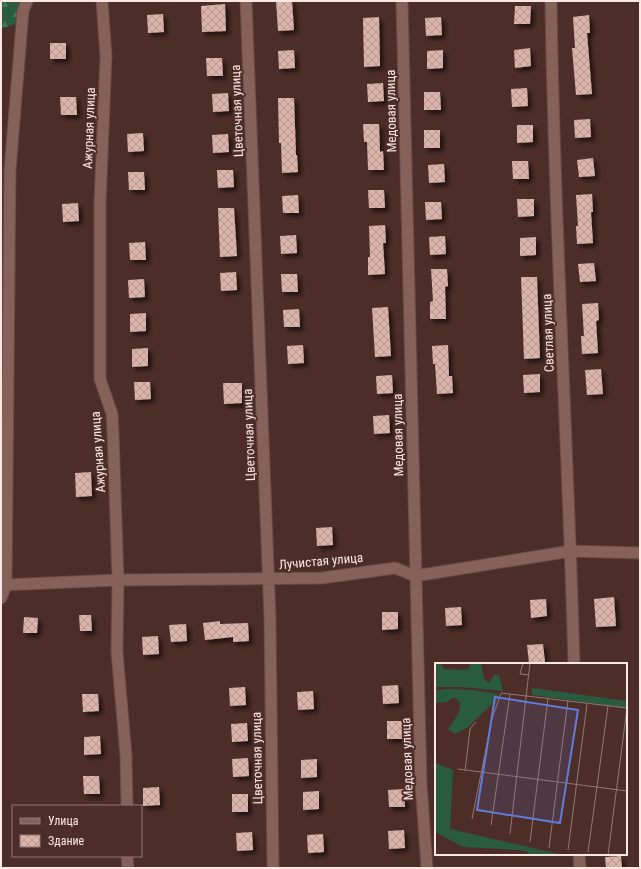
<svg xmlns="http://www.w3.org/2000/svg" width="641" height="869" font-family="'Roboto Condensed',sans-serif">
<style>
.forest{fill:url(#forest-firs)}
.building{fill:url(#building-cross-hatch);filter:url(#shadow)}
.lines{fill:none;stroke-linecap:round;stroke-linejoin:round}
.minor-casing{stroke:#664c46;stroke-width:13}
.minor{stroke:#85615a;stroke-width:11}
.labels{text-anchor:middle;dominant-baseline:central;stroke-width:4;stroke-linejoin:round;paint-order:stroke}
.street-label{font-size:13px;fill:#fde8e4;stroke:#4d2d27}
.inset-road{fill:none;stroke:#937873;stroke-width:1}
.view{fill:#607cdc;fill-opacity:0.15;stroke:#607cdc;stroke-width:2}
.inset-edge{fill:none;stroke:#fde8e4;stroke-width:2}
</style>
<defs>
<pattern id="forest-firs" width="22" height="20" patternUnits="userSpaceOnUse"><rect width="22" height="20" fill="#295b3e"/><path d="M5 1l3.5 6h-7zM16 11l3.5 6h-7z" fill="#49735a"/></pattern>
<pattern id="building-cross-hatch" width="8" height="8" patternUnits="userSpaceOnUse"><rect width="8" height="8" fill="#dab3aa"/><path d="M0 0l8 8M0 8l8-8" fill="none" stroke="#b69890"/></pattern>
<filter id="shadow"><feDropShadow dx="3.5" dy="3.5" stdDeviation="2" flood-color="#0009"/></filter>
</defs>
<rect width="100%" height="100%" fill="#4d2d27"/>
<path class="forest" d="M1,1H20L19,17L16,24L1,29Z"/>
<path class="building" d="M276,1H292L294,30L278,31Z
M225,4L226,31L202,32L201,6Z
M515,6H531L530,24H514Z
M163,14L164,32L148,33L147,15Z
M589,15L590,33H587L592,94L576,95L572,48H575L573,17Z
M379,17L380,66L364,67L363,18Z
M441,17L442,35L426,36L425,18Z
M50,43H66V59H50Z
M530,48L531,66L515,68L514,50Z
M294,50L295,68L279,69L278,51Z
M443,50V68L427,69V51Z
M206,58H222L223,76H207Z
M383,83L384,101L368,102L367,84Z
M527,88L528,106L512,107L511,89Z
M424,92H440L441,110H424Z
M228,93L229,111L213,112L212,94Z
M60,97H76L77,115H61Z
M278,98H294L296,155H297L298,172L282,173L281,143H279Z
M590,119L591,137L575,138L574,120Z
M363,124H379L380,152L383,151L384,170H368L367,142H364Z
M517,125H533V142L517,143Z
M424,130H440V148H424Z
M143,133L144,151L128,152L127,134Z
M228,134L229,152L213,153L212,135Z
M593,158L595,176L579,177L577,160Z
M512,161H528L529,179H513Z
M444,164L445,182L429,183L428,165Z
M217,170H233L234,187L218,188Z
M128,172H144L145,190H129Z
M368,190H384L385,208H369Z
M592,194L593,212H591L593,243L577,244L576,226H578L576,195Z
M298,195L299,213H283L282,196Z
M517,199H534V216L518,217Z
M425,202H441L442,219L426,220Z
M78,203L79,221L63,222L62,204Z
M218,208H234L237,256L220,257Z
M385,225L386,243H383L385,274L368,275V257H370L369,226Z
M296,235L297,253L281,254L280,236Z
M445,236L446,254L430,255L429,237Z
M536,237V255L520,256V238Z
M145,242L146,260H130L129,243Z
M594,263L596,281L580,282L578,264Z
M431,269H447L448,286L445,287L446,319H430V302L433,301Z
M236,272L237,290L221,291L220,273Z
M281,274H297L298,292H282Z
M521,277H537L540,358L524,359Z
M144,279L145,297L129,298L128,280Z
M598,303L599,320L596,321L598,353L582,354L581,336H584L582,304Z
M388,307L391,356L375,357L372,308Z
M299,309L300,327H284L283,310Z
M146,313V331L130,332V314Z
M303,345L304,363L288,364L287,346Z
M448,345L449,376H452L453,393L437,394L435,364H433L432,346Z
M148,348V366L132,367V349Z
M601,369L603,394L587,395L585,370Z
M540,374V392L524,393L523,375Z
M392,375L393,393L377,394L376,376Z
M134,382H150L151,399L135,400Z
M223,383H242V403L224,404Z
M389,415L390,433L374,434L373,416Z
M91,472L92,496L76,497L75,473Z
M332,527L333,545L317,546L316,528Z
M614,597L616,626L596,627L594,599Z
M546,599L547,616L531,618L530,600Z
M461,607L462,625L446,626L445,608Z
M382,612H398V629L382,630Z
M79,615H91L92,631H80Z
M24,617L38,618L37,633H23Z
M220,621V624L248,623L249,641L233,642V637L205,640L203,623Z
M186,624L187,641L171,642L169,625Z
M158,636L159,654L143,655L142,637Z
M543,644L545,662L529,663L527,645Z
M398,685L399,703L383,704L382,686Z
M245,687L246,705L230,706L229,688Z
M313,691L314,709L298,710L297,692Z
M82,694H98L99,711L83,712Z
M387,721H403L404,739H387Z
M247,723L248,741L232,742L231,724Z
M100,736L101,754L84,755V737Z
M248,758L249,776L233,777L232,759Z
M317,759V777L301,778V760Z
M83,776H99L100,794H84Z
M159,787L160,805L143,806V788Z
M404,789L405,807H389L388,790Z
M319,791V809L303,810V792Z
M232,794H248V812H232Z
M404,830L405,848L389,849L388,831Z
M252,832L253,850L237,851L236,833Z
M323,834L324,852L308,853L307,835Z
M621,856L622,868H606L605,857Z"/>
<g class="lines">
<g class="minor-casing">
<path id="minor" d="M102,1L106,56L100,203V379L112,414L113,432L118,580L117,652L126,756L127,806
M246,1L270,619L273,868
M402,1L421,784L427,868
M551,1C554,222 568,443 574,664
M1,585L118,580L322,578L395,568L415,576L571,551L640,553
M1,598L6,585L10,170L23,11L27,1
M579,854L580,868
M127,856L128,868"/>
</g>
<use href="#minor" class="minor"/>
</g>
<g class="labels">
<g class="street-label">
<text transform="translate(237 111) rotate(-92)">Цветочная улица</text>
<text transform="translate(391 111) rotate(-91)">Медовая улица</text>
<text transform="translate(89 128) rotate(-88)">Ажурная улица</text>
<text transform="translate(548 333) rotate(-92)">Светлая улица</text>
<text transform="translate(249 435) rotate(-92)">Цветочная улица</text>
<text transform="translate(398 435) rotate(-91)">Медовая улица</text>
<text transform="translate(98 452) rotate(-94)">Ажурная улица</text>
<text transform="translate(321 561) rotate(-5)">Лучистая улица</text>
<text transform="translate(257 758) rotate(-91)">Цветочная улица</text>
<text transform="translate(407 759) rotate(-92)">Медовая улица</text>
</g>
</g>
<g transform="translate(435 663)">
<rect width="192" height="192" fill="#4d2d27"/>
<path d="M0,100L18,107L15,166L128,192H93V189L84,187L28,184L0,169Z" fill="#295b3e"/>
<path d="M0,0H5L9,6L24,7L34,6L36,0H46L49,16L54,20L59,12H64L68,28L27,24H0L2,9L0,10ZM97,25L192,38V45L97,32ZM14,26L38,27L63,31L61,37L33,64L20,71L13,66L24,50L25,39L19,34L12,39L0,40V27Z" fill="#295b3e"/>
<path class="inset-road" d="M88,0L85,11L94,12M23,106L192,128M30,108L35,66L41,59M37,156L57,56L66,30L192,45M56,162L75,31M75,171L95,0M95,179L113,35M114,185L133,37M133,187L152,41M153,189L173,43M173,192L192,45"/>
<path class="view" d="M60,34L143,47L125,160L42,147Z"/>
<rect width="192" height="192" class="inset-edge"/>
</g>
<rect width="641" height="869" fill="none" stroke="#fde8e4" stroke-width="4"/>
<rect x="12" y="805" width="130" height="52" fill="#4d2d27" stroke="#937873"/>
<rect x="20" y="818" width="20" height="6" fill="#85615a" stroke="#937873"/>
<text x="48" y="825" font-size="12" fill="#fde8e4">Улица</text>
<rect x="20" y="835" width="20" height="12" fill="url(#building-cross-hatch)" stroke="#937873"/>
<text x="48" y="845" font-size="12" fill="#fde8e4">Здание</text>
</svg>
